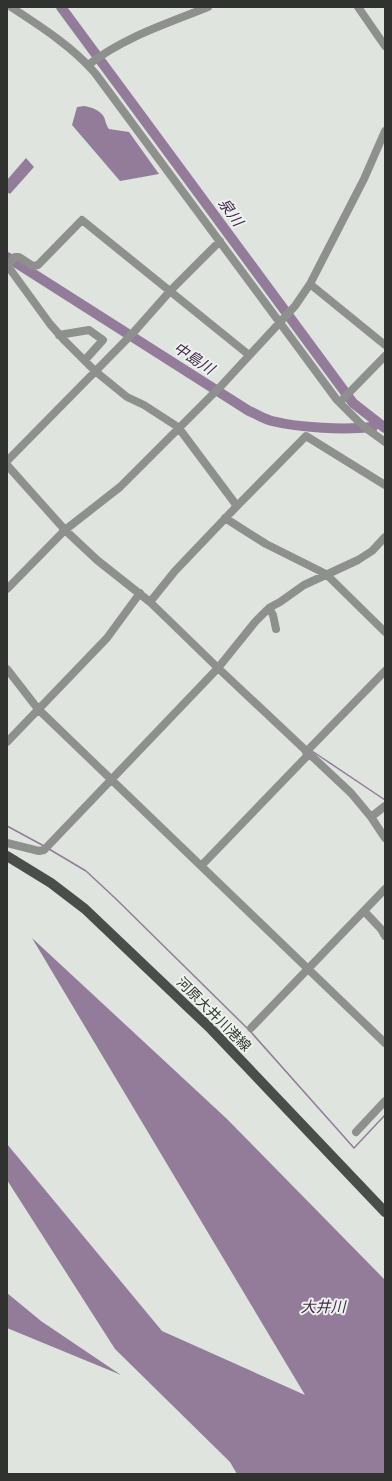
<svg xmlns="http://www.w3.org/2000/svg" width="392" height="1481" font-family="Ubuntu,'Noto Sans JP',sans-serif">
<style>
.water{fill:#937c99}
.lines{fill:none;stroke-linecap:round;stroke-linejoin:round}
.stream{stroke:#937c99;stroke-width:1.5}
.river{stroke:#937c99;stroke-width:10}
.minor{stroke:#8e908e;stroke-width:8}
.major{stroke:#4a4e4a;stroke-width:10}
.labels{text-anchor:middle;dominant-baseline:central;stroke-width:4;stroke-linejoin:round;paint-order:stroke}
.street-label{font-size:14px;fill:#2f322f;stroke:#ecf2ec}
.water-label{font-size:15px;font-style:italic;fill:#472650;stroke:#ecf2ec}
</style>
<rect width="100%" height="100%" fill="#dfe4df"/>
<path class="water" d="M84,106C91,107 100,110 104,117C106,122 106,125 109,129L129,132L159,174L120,181L72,125L77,107Z
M26,158L34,167L10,194L7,192V180Z
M32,938L227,1119L385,1280V1474H237L230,1462L115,1349L7,1180V1144L162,1331L305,1395Z
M7,1293L41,1321L121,1375L7,1328Z"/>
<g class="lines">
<path class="stream" d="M312,751L385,800
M7,826L44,846
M49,849L86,871L115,898L247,1028
M250,1031L354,1148L385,1115"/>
<path class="river" d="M61,7L353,403L385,428
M7,257L249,411C257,414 264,419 272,421C300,428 344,430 373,427"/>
<path class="minor" d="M11,7C40,26 73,47 95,73L337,400L363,426L385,442
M358,7L385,46
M88,65C124,37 166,24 208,7
M7,265L50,324L65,341L95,371L127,397L144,405L178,427L237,506L175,571L150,602
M7,266L15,257H19L33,266L38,265L82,220L249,355
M310,284L385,345
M59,335L89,330L103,340L85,360
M340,402L385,356
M7,461L133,333L171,290L220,241
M7,465L65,530L97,560L150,602L218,668L351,793L371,817L385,838
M237,506L306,436L385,485
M225,518L266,544L326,574L385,632
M7,589L65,530L120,487L221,386L295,306L310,284L364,179L385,131
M269,608L273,615L276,629
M7,669L38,709L385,1043
M7,742L107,638L140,593
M306,752L385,671
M371,817L385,806
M7,843L39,851L44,850L218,668L255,622L269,608L280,602L304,585L358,560L372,551L385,537
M201,866L309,754
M364,911L381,929L385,936
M251,1028L385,889
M356,1132L385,1101"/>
<path class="major" d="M7,856L51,883L85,909L211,1029L385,1212"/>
</g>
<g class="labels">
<g class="street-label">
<text transform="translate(214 1014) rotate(45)">河原大井川港線</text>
</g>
<g class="water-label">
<text transform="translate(231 212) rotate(54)">泉川</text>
<text transform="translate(194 358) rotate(33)">中島川</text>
<text x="323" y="1306">大井川</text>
</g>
</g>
<rect width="392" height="1481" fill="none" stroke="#2f322f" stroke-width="16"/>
</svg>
